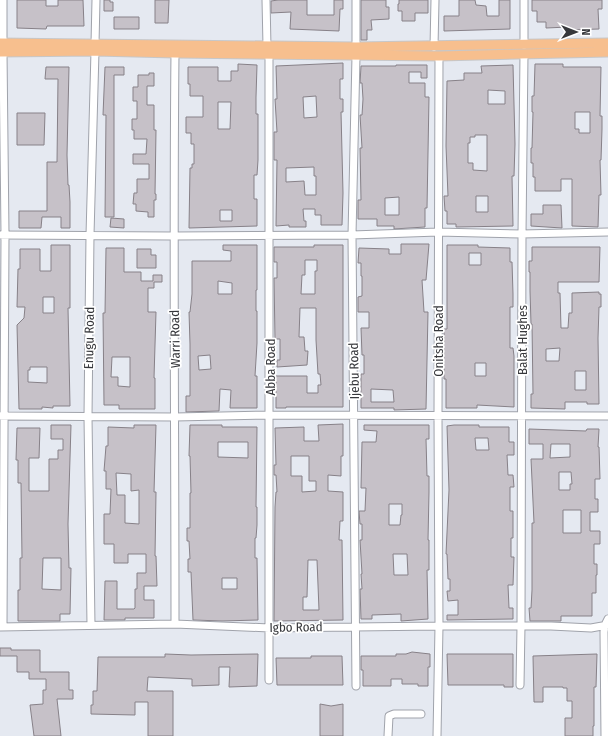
<svg xmlns="http://www.w3.org/2000/svg" width="608" height="736" font-family="'Fira Sans Condensed',sans-serif">
<style>
.building{fill:#c6c1c8;stroke:#878188;fill-rule:evenodd}
.lines{fill:none;stroke-linecap:round;stroke-linejoin:round}
.minor-casing{stroke:#a0a3ab;stroke-width:9}
.major-casing{stroke:#c7c7c8;stroke-width:11}
.minor{stroke:#fff;stroke-width:7}
.major{stroke:#f7bf8e;stroke-width:9}
.labels{text-anchor:middle;dominant-baseline:central;stroke-width:3.5;stroke-linejoin:round;paint-order:stroke}
.street-label{font-size:13px;fill:#36373b;stroke:#fff}
</style>
<rect width="100%" height="100%" fill="#e5e9f1"/>
<path class="building" d="M17,0H46V6H58V0H83L84,26H47L46,29L17,28Z
M104,0H110V2H113V11H104Z
M155,0H169L168,23H155Z
M278,0H307V15H334V0H343V9H340L339,31L290,29L291,12L271,13V1Z
M361,0H386V7H389V19L371,20L372,30H367V40H361Z
M399,0H428V13H415V21H402V11H398V4H399Z
M459,0H475L476,5L486,6L487,16H499V0H510V29L444,31V16H459Z
M532,0H602V9H598L599,29L568,30V27L546,28V22H537V11H532Z
M114,17H139V29H114Z
M343,63V79H340V99H343V112H341L343,193L342,225H321V215H315V209H303L304,221H306V227H289V225L276,226L277,160H274V132H277L275,99H277L276,66ZM316,96L317,117L304,118L303,97ZM314,167V176H316V195H305L304,181L286,182V168Z
M238,64L257,65L256,97V114H258V160L257,175H254V199H257V226L189,228L190,168H192V164H194V144H191V133H186V117H203V96H190V84H188V67H218V81H231V71H238ZM218,102H231L230,129H218ZM220,210H232V221H220Z
M535,64H563V67H601L600,116H602V129L601,160H600L601,195H599L598,227L572,226V179H561V191H535V177H533V163H531V148H532L533,112H532V96H534ZM575,112H590V133H579V129H575Z
M396,65H427V78H421V72H409V83H425V97H429L427,208H425V227L394,229V226H377V219H358V200H361L360,148H362L360,115H362L363,99L362,83H360L361,66H396ZM399,197V215H385V198Z
M513,65L515,144L514,176H512L513,226L456,227V224H447V211H445L444,196H448L446,146L447,81L464,80V73H482L481,66ZM488,90L505,91V104H488ZM475,135H487V171L473,170V163H468V143H470V137H475ZM476,196H488V212H476Z
M46,67H69L67,155L68,185H69L70,202V228H61V217H42L41,228H19V211H47V162H57L58,79H45Z
M105,67H124V75H114V217H105L106,115H103Z
M149,73H154V86H147V105H154V130H156L155,194H156V200H154V217H148V212L136,211V204H133L134,193H137V179H149V164H133V154H146L147,139H134V130H132V119H137V101H133V87H138V75H149Z
M17,113H45L44,145H17Z
M543,205H561L562,228L531,226V214H543Z
M111,218L124,219V228L110,227Z
M401,244H429L426,280H422L424,312H428L426,409L394,410V408H361V374H364V355H362L361,328H369V312H358V297L362,296V276H361V263H358L359,248L389,249V254H401ZM371,389L393,390L394,402H371Z
M51,245H70V308H68L70,406H53V408L42,407V409H19L17,325L24,318L25,307H17L18,269H20V249H40V271H51ZM43,297H54V313H43ZM30,367H47V383L28,382V370H30Z
M223,245H257V290H256V311H257V343L255,376H257V408H230L231,390L220,389L219,411L186,412V396H190V344L189,312H190L192,294V261H231V251L223,250ZM218,281L232,283V294H218ZM210,355L211,369L199,370L198,356Z
M314,245H343V407H286V408H276V376H307V393H318V385H321L320,374H318L316,340V308H300L299,337H304L305,351H308L307,365L277,367V360H280V339H275L274,278H277V262H274V247H314ZM305,260H317V271H315V294H301L302,275H305Z
M447,245H478V247L510,248V262H512L513,294V307H510V348H513L514,356V407L477,405V408H446V379H444V329H447ZM469,253H481V265H469ZM475,363H486V376H475Z
M532,247H600L599,282H558V293H560L561,328H568L569,313H572V293L599,292V294H601V307H599L598,338L599,404H587V402H565V409L531,408V394H533L532,324H531L530,291V272H529V261H532ZM560,348L559,361H546V349ZM575,371H586V390H575Z
M106,248H124V272H141V281H153V275H162V282H154V288H148V312H156L154,378H155V409H119V405H104L103,313H105ZM112,357H130V387L118,386V377H111Z
M137,249H151V255H156V268H137Z
M343,424V456H341V476L328,475V491L343,492V521H340L339,540H342L343,620L274,621L275,507L276,492H277L276,475H274V465H276L275,428L304,427V441H319L318,425ZM291,456H309V481H316V491L302,492V476H291ZM308,560H317L319,610H303V597H307Z
M51,425H71L68,524L69,568H71L70,614H60V621H18V590H20V558H22L21,483H18V460H16L17,428H40L39,458H29V491H49V459H58V450H63V439H51ZM43,558H61V590L42,589Z
M134,425H156L154,492H156L155,556H156L157,586H144V600H154V618H125V620H104L105,581H117V609H134L135,608V589H137V573H146V554H128V563H114V544H104V514H110L111,489H106V471H104L106,446H108V427L134,428ZM116,473L131,474V491L139,490V524L125,523V495H117Z
M190,425H222V427H257L256,507H257V525L256,538H255V558H257L258,620L222,621L193,620L191,572H188V559H190L189,541H187V528H190V493H191L190,456H189ZM218,442H248V458L218,457ZM222,578H237V589H222Z
M364,425H429V439H426L427,476H429V492L428,540H429V570H427L428,619L401,621V614L372,615V619H361L360,589H362L361,574H362L360,540H362V524H360L359,511H365L366,488H361L362,442H376L377,431L364,430ZM389,504H402V515H401L400,525H389ZM393,554H407L408,575H394Z
M454,425H479V427H509V442H514V455H507L508,475H513L514,487H510V511H513V538H511V557H514L513,585H508L509,608H513V619L447,620V615H458V600L448,601L447,591H450V579H448L447,554H446L449,490L447,426ZM475,438H488L489,450H476Z
M529,429L586,431L587,429H599L598,447H599L600,479H595V499H598V512H590V531H600V544H594V564H597V575H596V593H592V616H561V621H530L529,608H531L532,590V523H534L531,459H543V444H529ZM551,444H570V457L550,458ZM559,472H571L572,484H570V490H559ZM563,510H581V533H563Z
M0,648H11V650H40V672H69V690H73V699H57L61,736H34L30,705L43,704V690H46V679H29V672H17V656H0Z
M412,652L430,654V667H428V686H418V684H402V679H391V686H363V670H361V656H396V654H406Z
M165,654L191,655L258,654L257,686L229,687L230,667H219V685L192,686V679L148,677L147,691H173V736H148V702H135V715L91,714V705H93V691H97L98,657H165Z
M447,654H513V687H504V685H448Z
M597,654L596,687H594V726H593V736H565V718H572V701H567V688H563V687H543V702H534L533,656Z
M311,656H342L343,685H277L276,658H311Z
M320,704L331,706L343,704V736H320Z"/>
<g class="lines">
<g class="minor-casing">
<path id="minor" d="M266,0L267,46
M356,0V47
M524,0V45
M3,43V0
M95,44L96,0
M434,47L435,0
M175,53C173,244 175,434 175,624
M356,56L352,235L356,686
M0,235L173,236L352,235L438,232L522,234L608,232
M0,416L175,417L270,415L608,416
M91,625L88,417L90,235L95,51
M3,626L5,235L3,52
M0,627L175,624L269,628L439,626H551L591,628L608,625
M269,680V55
M520,685L521,626L522,234L524,54
M388,736L389,716L394,714H421
M437,736L439,626L438,416L439,56
M605,736L604,632L605,625L608,619"/>
</g>
<g class="major-casing">
<path id="major" d="M0,43L356,47L608,43
M0,52L95,51L175,53L439,56L608,52"/>
</g>
<use href="#minor" class="minor"/>
<use href="#major" class="major"/>
</g>
<g class="labels">
<g class="street-label">
<text transform="translate(89 338) rotate(-89)">Enugu Road</text>
<text transform="translate(175 339) rotate(-91)">Warri Road</text>
<text transform="translate(522 340) rotate(-90)">Balat Hughes</text>
<text transform="translate(438 341) rotate(-90)">Onitsha Road</text>
<text transform="translate(270 367) rotate(-90)">Abba Road</text>
<text transform="translate(354 371) rotate(-91)">Ijebu Road</text>
<text transform="translate(296 627) rotate(-1)">Igbo Road</text>
</g>
</g>
<g transform="translate(576 32) rotate(90)" stroke="#ffffff" stroke-width="3" paint-order="stroke">
<path d="M0-3L7 15L0 10L-7 15Z" fill="#36373b"/>
<text y="-6" font-size="11" font-weight="bold" text-anchor="middle" fill="#36373b">N</text>
</g>
</svg>
